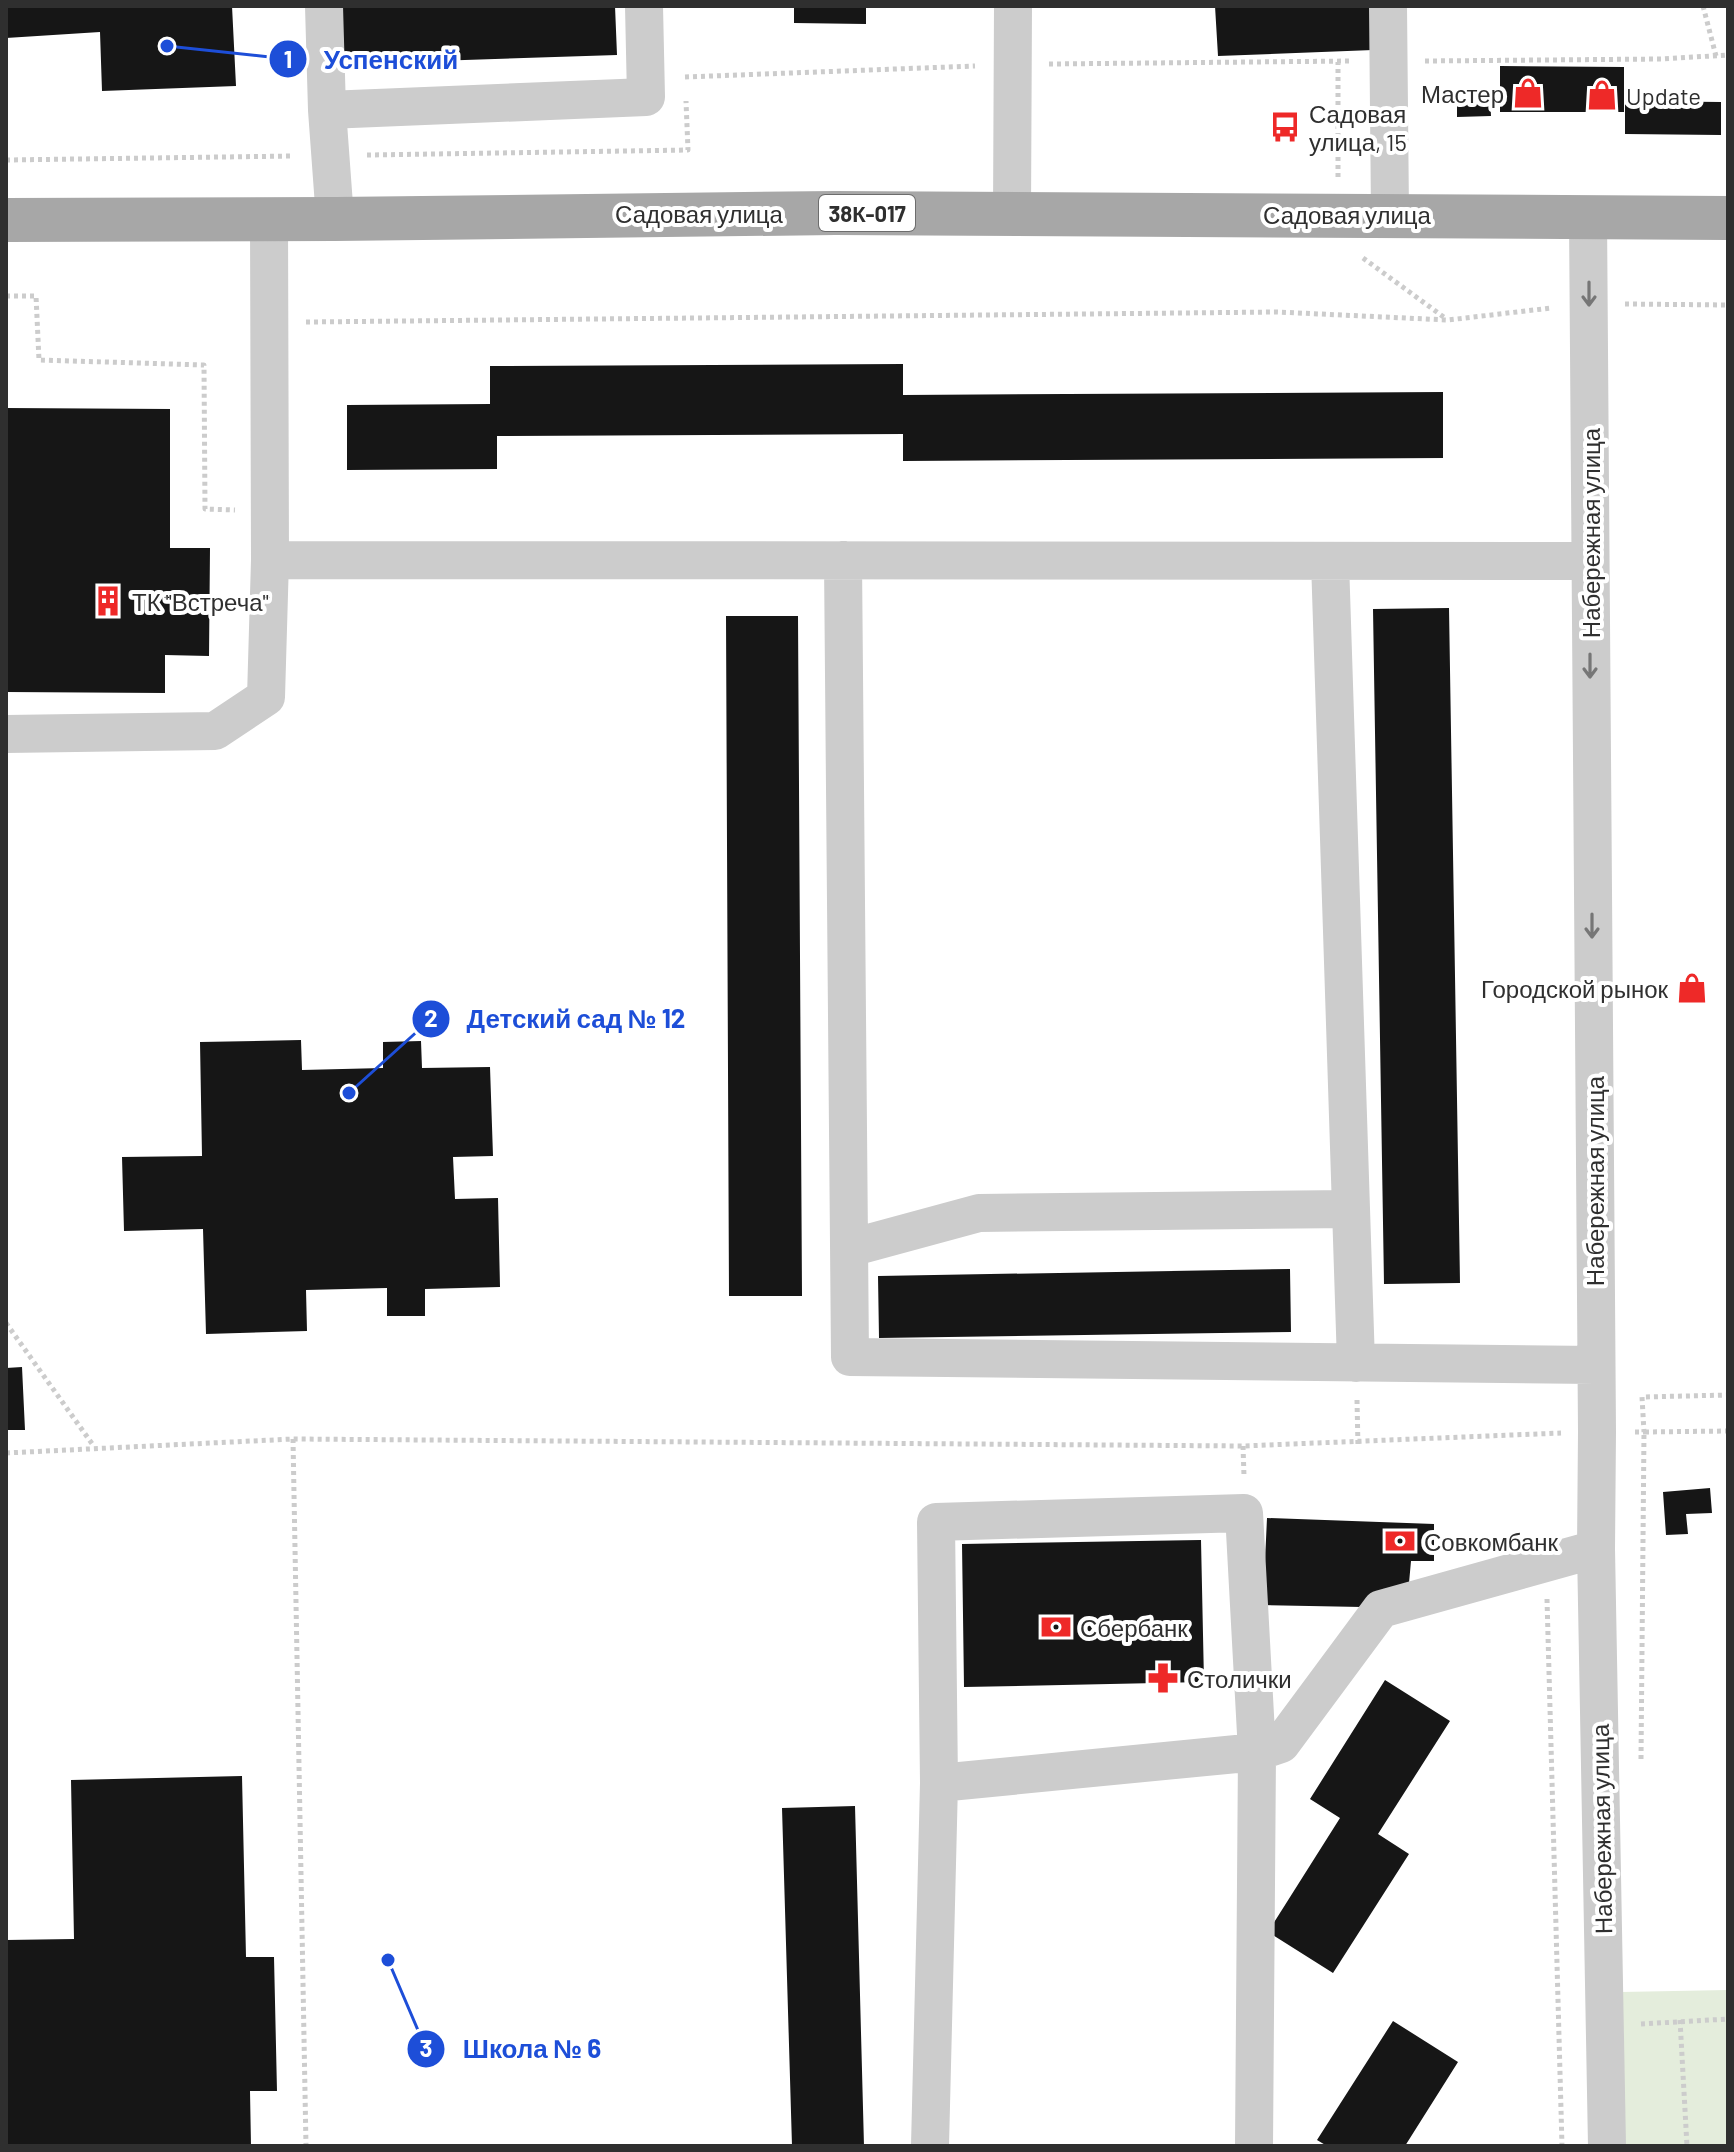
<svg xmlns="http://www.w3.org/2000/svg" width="1734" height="2152" font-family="Barlow,sans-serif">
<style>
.green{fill:#e4eddc}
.building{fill:#161616}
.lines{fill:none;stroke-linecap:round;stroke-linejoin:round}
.path{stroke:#ccc;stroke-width:5;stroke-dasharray:4 4;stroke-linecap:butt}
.minor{stroke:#ccc;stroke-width:38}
.major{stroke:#a7a7a7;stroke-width:44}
.oneway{stroke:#767676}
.labels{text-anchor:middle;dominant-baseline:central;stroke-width:8;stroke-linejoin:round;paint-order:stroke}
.shield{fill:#fff;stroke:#6d6d6d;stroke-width:2}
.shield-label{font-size:22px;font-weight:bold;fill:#2f2f2f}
.poi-label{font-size:24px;fill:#2f2f2f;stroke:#fff;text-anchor:start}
.street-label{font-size:24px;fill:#2f2f2f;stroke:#fff}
.leader{fill:none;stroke:#1d4ed8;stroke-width:3}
.callout-dot{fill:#1d4ed8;stroke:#fff;stroke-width:3}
.mark-label{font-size:24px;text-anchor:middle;font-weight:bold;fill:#fff}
.callout-label{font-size:26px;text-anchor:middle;font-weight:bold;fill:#1d4ed8;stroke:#fff;stroke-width:8;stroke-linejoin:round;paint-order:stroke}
</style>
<rect width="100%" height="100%" fill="#fff"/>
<path class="green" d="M1728,1990V2146H1624L1621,1992Z"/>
<path class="building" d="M6,6H232L236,86L102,91L100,32L6,38Z
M342,6H615L617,55L344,64Z
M794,6H866V24L794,23Z
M1215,6H1371L1373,50L1218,56Z
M1500,66L1624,67V112H1500Z
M1457,96H1490L1491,116L1457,117Z
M1625,101L1721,102V135L1625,134Z
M903,364V395L1443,392V458L903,461V434L497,436V469L347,470V405L490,404V366Z
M6,408L170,409V548H210L209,656L165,655V693L6,692Z
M1449,608L1460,1283L1384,1284L1373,609Z
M726,616H798L802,1296H729Z
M301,1040L302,1070L383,1068V1042L421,1041L422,1068L490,1067L493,1156L453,1157L455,1199L498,1198L500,1287L425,1289V1316H387V1288L306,1290L307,1331L206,1334L203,1229L124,1231L122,1157L202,1156L200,1042Z
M1290,1269L1291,1332L879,1338L878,1276Z
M22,1367L25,1430H6V1368Z
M1710,1488L1712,1513L1686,1514L1688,1534L1666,1535L1663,1492Z
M1267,1518L1434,1524V1561H1411L1409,1583L1362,1607L1263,1605Z
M1201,1540L1204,1682L964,1687L962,1544Z
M1385,1680L1450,1721L1378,1834L1409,1854L1333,1973L1268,1932L1340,1818L1310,1799Z
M242,1776L246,1957H274L277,2091H250L251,2146H6V1940L74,1939L71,1780Z
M855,1806L864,2146H792L782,1808Z
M1393,2021L1458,2062L1405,2146H1327L1317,2140Z"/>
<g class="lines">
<path class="path" d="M1703,6L1716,56
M1425,61L1661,59L1728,55
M1049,64L1351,61
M685,77L975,66
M367,155L688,150L686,101
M6,160L293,156
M1338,177V62
M1363,258L1445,318
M6,296H36L39,360L204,365L205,509L235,510
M1625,304L1728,305
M306,322L1277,312L1448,320L1551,308
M6,1323L93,1445
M1357,1400L1358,1447
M1635,1432H1644L1642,1397L1728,1395
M293,1439L306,2146
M1243,1446L1244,1476
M6,1453L293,1439L1243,1446L1561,1433
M1547,1599L1562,2146
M1641,1759L1644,1432L1728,1431
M1680,2020L1687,2146
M1641,2024L1728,2019"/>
<path class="minor" d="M324,6L327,110L335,219
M1388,6L1390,214
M327,110L646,97L644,6
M1012,213L1013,6
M1588,216L1597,1432L1596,1549L1607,2146
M269,220L270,560L1590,561
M843,560L850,1357L1595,1365
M1330,561L1356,1363
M6,734L215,731L266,697L270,560
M850,1248L979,1213L1351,1209
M1244,1513L1257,1752L939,1783L936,1522Z
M930,2146L939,1783
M1254,2146L1257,1752L1281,1744L1381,1609L1596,1549"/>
<path class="major" d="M6,220L335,219L835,213L1728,218"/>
</g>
<defs><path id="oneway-shaft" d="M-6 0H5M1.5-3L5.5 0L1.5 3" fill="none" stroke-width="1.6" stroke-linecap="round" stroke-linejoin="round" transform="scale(2)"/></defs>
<g class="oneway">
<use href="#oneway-shaft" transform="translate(1589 294) rotate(90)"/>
<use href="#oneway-shaft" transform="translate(1590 666) rotate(90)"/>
<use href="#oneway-shaft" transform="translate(1592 926) rotate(90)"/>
</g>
<defs>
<g id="shop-bare" transform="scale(2.4)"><path d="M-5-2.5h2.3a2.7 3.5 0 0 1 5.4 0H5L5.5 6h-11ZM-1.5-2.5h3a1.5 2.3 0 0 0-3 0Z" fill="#ee2928" stroke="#fff" stroke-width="2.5" paint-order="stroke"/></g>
<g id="bus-bare" transform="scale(2.4)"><path d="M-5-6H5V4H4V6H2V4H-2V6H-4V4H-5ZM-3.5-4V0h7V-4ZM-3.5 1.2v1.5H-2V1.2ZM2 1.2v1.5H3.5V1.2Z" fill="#ee2928" stroke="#fff" stroke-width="2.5" paint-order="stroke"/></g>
<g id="building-bare" transform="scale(2.4)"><path d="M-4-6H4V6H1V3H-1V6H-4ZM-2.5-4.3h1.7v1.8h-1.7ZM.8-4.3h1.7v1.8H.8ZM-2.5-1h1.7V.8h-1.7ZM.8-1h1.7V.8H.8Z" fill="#ee2928" stroke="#fff" stroke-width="2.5" paint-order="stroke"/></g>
<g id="bank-bare" transform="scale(2.4)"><path d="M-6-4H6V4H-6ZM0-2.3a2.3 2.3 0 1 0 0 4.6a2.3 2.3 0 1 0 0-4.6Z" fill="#ee2928" stroke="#fff" stroke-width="2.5" paint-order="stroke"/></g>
<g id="pharmacy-bare" transform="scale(2.4)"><path d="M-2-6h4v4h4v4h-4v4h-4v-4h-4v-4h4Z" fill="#ee2928" stroke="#fff" stroke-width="2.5" paint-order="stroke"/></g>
</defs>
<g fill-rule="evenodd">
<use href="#shop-bare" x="1528" y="93"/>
<use href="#shop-bare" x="1602" y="95"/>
<use href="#bus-bare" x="1285" y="127"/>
<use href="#building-bare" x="108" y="601"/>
<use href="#shop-bare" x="1692" y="988"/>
<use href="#bank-bare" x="1400" y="1541"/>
<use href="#bank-bare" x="1056" y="1627"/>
<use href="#pharmacy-bare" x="1163" y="1678"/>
</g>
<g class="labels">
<rect class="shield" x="819" y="195" width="96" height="36" rx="6"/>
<g class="shield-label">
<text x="867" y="213">38К-017</text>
</g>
<g class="poi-label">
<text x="1504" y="93" text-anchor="end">Мастер</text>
<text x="1626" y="95">Update</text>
<text x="1309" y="113">Садовая<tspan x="1309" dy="28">улица, 15</tspan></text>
<text x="132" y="601">ТК "Встреча"</text>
<text x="1668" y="988" text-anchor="end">Городской рынок</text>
<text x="1424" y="1541">Совкомбанк</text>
<text x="1080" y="1627">Сбербанк</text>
<text x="1187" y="1678">Столички</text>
</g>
<g class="street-label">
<text x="699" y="213">Садовая улица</text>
<text x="1347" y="214">Садовая улица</text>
<text transform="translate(1590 533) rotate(-90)">Набережная улица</text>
<text transform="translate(1594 1181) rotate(-90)">Набережная улица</text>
<text transform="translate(1601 1829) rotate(-91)">Набережная улица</text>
</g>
</g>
<path class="leader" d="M167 46L288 59M349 1093L431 1019M388 1960L426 2049"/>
<g class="callout-dot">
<circle cx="167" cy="46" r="8"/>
<circle cx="349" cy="1093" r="8"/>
<circle cx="388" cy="1960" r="8"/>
<circle cx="288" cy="59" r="20"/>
<circle cx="431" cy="1019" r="20"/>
<circle cx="426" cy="2049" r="20"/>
</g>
<g class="mark-label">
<text x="288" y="68">1</text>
<text x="431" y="1027">2</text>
<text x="426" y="2057">3</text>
</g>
<g class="callout-label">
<text x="391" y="69">Успенский</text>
<text x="576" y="1028">Детский сад № 12</text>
<text x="532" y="2058">Школа № 6</text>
</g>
<rect width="1734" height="2152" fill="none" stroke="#2f2f2f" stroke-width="16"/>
</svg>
